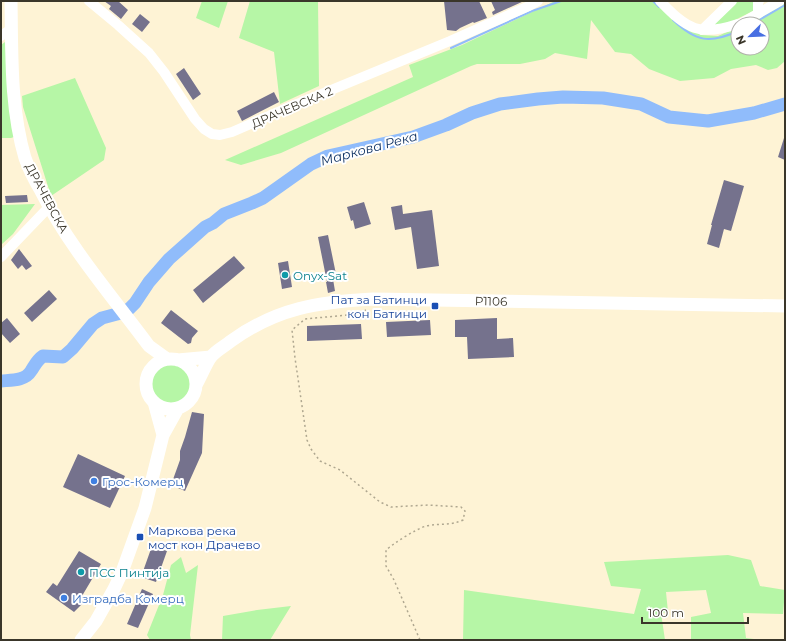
<svg xmlns="http://www.w3.org/2000/svg" width="786" height="641" font-family="Montserrat,sans-serif">
<style>
.green{fill:#b6f6a6}
.lines{fill:none;stroke-linecap:round;stroke-linejoin:round}
.stream{stroke:#90bcfb;stroke-width:2}
.river{stroke:#90bcfb;stroke-width:13}
.building{fill:#75728d}
.path{stroke:#afa790;stroke-width:1.5;stroke-dasharray:2 3;stroke-linecap:butt}
.minor{stroke:#fff;stroke-width:10}
.major{stroke:#fff;stroke-width:13}
.culture-dot{fill:#0f9aa8;stroke:#fff;stroke-width:1.5}
.transit-dot{fill:#1a4fb4;stroke:#fff;stroke-width:1.5}
.shop-dot{fill:#3f7fe0;stroke:#fff;stroke-width:1.5}
.labels{text-anchor:middle;dominant-baseline:central;stroke-width:4;stroke-linejoin:round;paint-order:stroke}
.street-label{font-size:12px;fill:#3a362a;stroke:#fff}
.culture-label{font-size:12px;fill:#0d838f;stroke:#fff;text-anchor:start}
.transit-label{font-size:12px;fill:#164399;stroke:#fff;text-anchor:end}
.shop-label{font-size:12px;fill:#366cbe;stroke:#fff;text-anchor:start}
.water-label{font-size:13px;font-style:italic;fill:#0d3061;stroke:#fff}
</style>
<rect width="100%" height="100%" fill="#fef3d5"/>
<path class="green" d="M202,1H228L219,28L196,18Z
M250,1H318L319,86L280,104L274,52L239,38Z
M555,1H658L701,35L718,36L738,27V48H762V24H743L782,1H785V61L777,68L768,70L756,65L731,69L714,78L680,81L649,69L631,54L615,52L591,20L587,59L555,53L545,59L520,64H477L471,66L281,153L241,165L225,160L413,77L409,65L462,45Z
M733,1H756L755,10L715,30L712,26Z
M5,42L14,137L11,138H1V45Z
M75,78L106,148L104,160L51,196L23,107L22,96Z
M35,204L13,234L1,245V205Z
M150 384a21 21 0 1 1 42 0a21 21 0 1 1-42 0Z
M728,555L751,560L760,586L785,590L783,614L743,613L746,638L762,640H691V617L711,613L706,590L666,592L668,612L661,613L665,640H463L464,590L634,614L641,589L611,586L604,562Z
M181,557L186,573L198,565L190,635L191,640H150L147,635L163,595L171,565Z
M291,606L270,640H222L223,616L257,610Z"/>
<g class="lines">
<path class="stream" d="M653,1L659,7
M673,20C696,42 710,44 738,31
M752,24L785,5
M451,48L532,11L561,1"/>
<path class="river" d="M1,381C11,380 25,381 31,371C35,365 37,360 43,356L63,357L72,349L93,324L102,318L117,314L129,309L135,303L149,282L169,259L205,227L213,223L224,214L252,203L263,198L311,164L328,156L413,137L446,125L472,113L500,104L538,99L563,97L603,98L641,104L669,117L708,121L754,113L785,104"/>
</g>
<path class="building" d="M104,1H118L128,10L121,19L109,9L111,6Z
M444,1H479L487,18L474,23L473,22L460,28L456,31L447,30Z
M491,1H524L493,15L492,12L495,10Z
M140,14L150,22L142,32L132,24Z
M184,68L201,94L193,100L176,74Z
M274,92L279,102L242,121L237,111Z
M784,138H785V160L778,157Z
M724,180L744,186L731,231L724,229L719,248L707,244L712,225H711Z
M27,195L28,202L6,203L5,196Z
M364,202L371,224L355,229L353,220L351,221L347,207Z
M402,205L403,214L432,210L439,266L417,269L411,227L395,230L391,207Z
M328,235L337,279H333L335,291L328,293L326,282H327L318,237Z
M19,249L32,266L26,270L22,265L18,269L11,260Z
M234,256L245,268L203,303L193,290Z
M288,261L292,287L282,289L278,263Z
M49,290L57,299L32,322L24,313Z
M171,310L198,331L192,338L191,343L188,344L161,323Z
M7,318L20,334L10,343L1,333V323Z
M497,318V339L513,338L514,357L468,359L467,337H455V320Z
M430,320L431,335L387,337L386,322Z
M361,324L362,339L307,341V326Z
M192,412L204,414L202,453L185,491L171,485L180,460V451L185,437Z
M78,454L125,476L110,508L63,487Z
M152,546L167,551L156,582L141,577Z
M79,551L101,564L79,601L83,603L74,612L46,592L53,583L57,586Z
M142,589L153,594L138,628L127,624Z"/>
<g class="lines">
<path class="path" d="M366,310L358,314L305,319L292,330L295,358L307,440L311,449L320,461L340,470L380,502L391,507L428,505L461,507L465,511L463,520C450,526 440,523 426,526C416,529 394,543 386,550V566L394,580L420,640"/>
<path class="minor" d="M89,1L118,25L149,53L164,72L195,119L204,129L212,134L220,135L232,132L285,109L450,41L529,6L538,1
M660,1C687,29 699,37 738,24
M758,14V3L759,1
M740,24L780,1
M702,30L732,1
M1,36L11,29
M1,257L49,207"/>
<path class="major" d="M11,1C12,53 10,107 25,158C29,169 35,181 41,191C69,247 112,296 149,346L167,359
M146 384a25 25 0 1 1 50 0a25 25 0 1 1-50 0Z
M178,360L211,357
M196,385C201,376 205,366 210,358C215,351 225,346 231,341C277,308 318,302 373,299L785,306
M154,402L163,435
M81,640L96,621L114,589L122,572L145,508L163,435L178,408"/>
</g>
<g class="culture-dot">
<circle cx="285" cy="275" r="4"/>
<circle cx="81" cy="572" r="4"/>
</g>
<g class="transit-dot">
<rect x="431" y="302" width="8" height="8" rx="2"/>
<rect x="136" y="533" width="8" height="8" rx="2"/>
</g>
<g class="shop-dot">
<circle cx="94" cy="481" r="4"/>
<circle cx="64" cy="598" r="4"/>
</g>
<g class="labels">
<g class="street-label">
<text transform="translate(292 107) rotate(-23)">ДРАЧЕВСКА 2</text>
<text transform="translate(47 198) rotate(62)">ДРАЧЕВСКА</text>
<text transform="translate(491 301) rotate(1)">P1106</text>
</g>
<g class="culture-label">
<text x="293" y="275">Onyx-Sat</text>
<text x="89" y="572">ПСС Пинтија</text>
</g>
<g class="transit-label">
<text x="427" y="299">Пат за Батинци<tspan x="427" dy="14">кон Батинци</tspan></text>
<text x="148" y="530" text-anchor="start">Маркова река<tspan x="148" dy="14">мост кон Драчево</tspan></text>
</g>
<g class="shop-label">
<text x="102" y="481">Грос-Комерц</text>
<text x="72" y="598">Изградба Комерц</text>
</g>
<g class="water-label">
<text transform="translate(369 148) rotate(-15)">Маркова Река</text>
</g>
</g>
<rect width="786" height="641" fill="none" stroke="#3a362a" stroke-width="4"/>
<g transform="translate(750 36) rotate(246)"><circle r="19" fill="#ffffff" stroke="#b0afaa"/>
<path d="M0-3L7 15L0 10L-7 15Z" fill="#486fe2"/>
<text y="-6" font-size="11" font-weight="bold" text-anchor="middle" fill="#3a362a">N</text>
</g>
<path d="M642 617v6h106v-6" fill="none" stroke="#3a362a" stroke-width="2"/>
<text x="648" y="617" font-size="12" fill="#3a362a" stroke="#ffffff" stroke-width="3" paint-order="stroke">100 m</text>
</svg>
